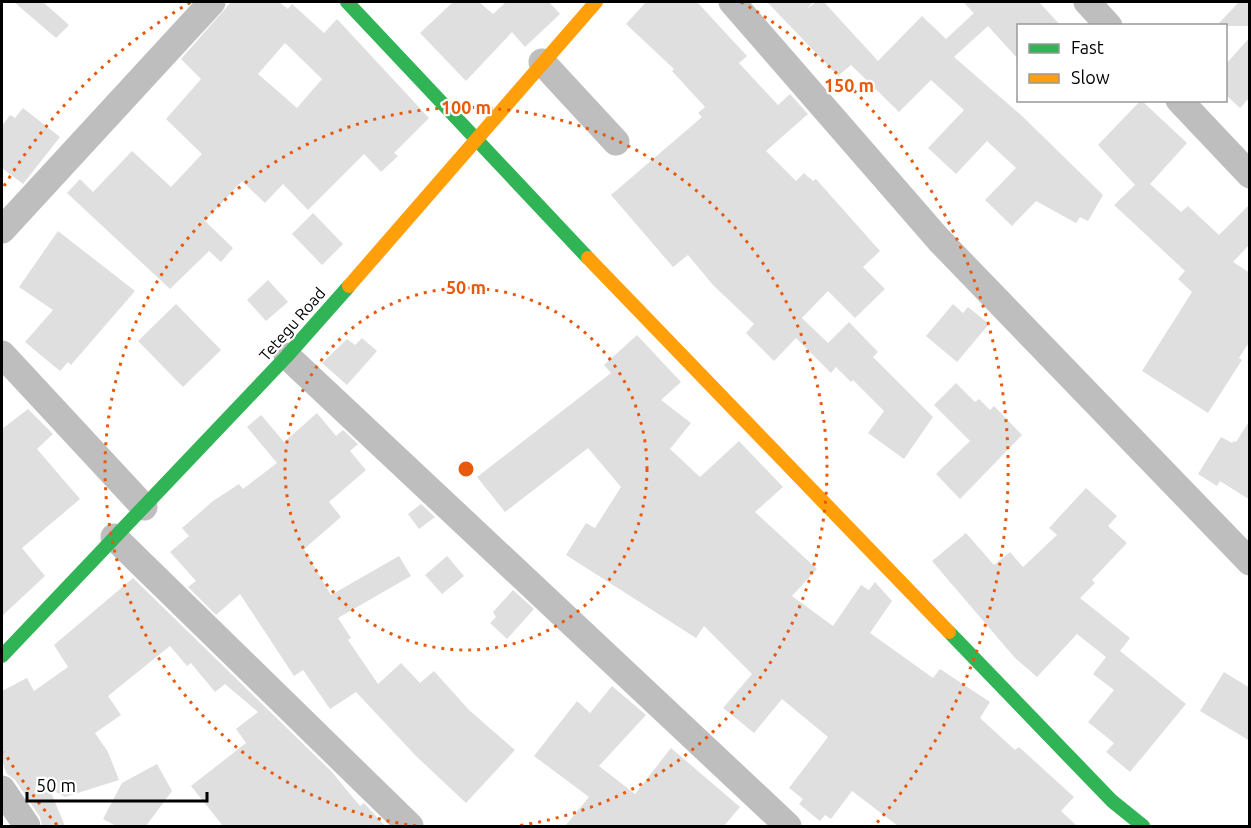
<svg xmlns="http://www.w3.org/2000/svg" width="1251" height="828" font-family="Ubuntu,sans-serif">
<style>
.building{fill:#dfdfdf;fill-rule:evenodd}
.lines{fill:none;stroke-linecap:round;stroke-linejoin:round}
.street{stroke:#bebebe;stroke-width:27}
.fast{stroke:#30b455;stroke-width:14}
.slow{stroke:#ff9f0a;stroke-width:14}
.ring{fill:none;stroke:#e8590c;stroke-width:3;stroke-dasharray:3 6}
.labels{text-anchor:middle;dominant-baseline:central;stroke-width:4.5;stroke-linejoin:round;paint-order:stroke}
.street-label{font-size:16px;fill:#000;stroke:#fff}
.centre{fill:#e8590c;stroke:#fff;stroke-width:3}
.ring-label{font-size:18px;text-anchor:middle;font-weight:bold;fill:#e8590c;stroke:#fff;stroke-width:4.5;stroke-linejoin:round;paint-order:stroke}
</style>
<rect width="100%" height="100%" fill="#fff"/>
<path class="building" d="M14,2H43L69,25L56,38Z
M231,2H279L288,9L292,4L324,33L337,19L429,118L394,153L398,156L381,172L364,154L308,210L283,184L265,203L242,181L205,221L233,248L221,262L209,251L170,289L67,193L80,179L93,192L132,151L171,187L202,154L166,119L201,79L181,59ZM285,43L322,79L297,108L258,74Z
M453,2H479L493,14L506,2H549L560,14L525,47L512,32L466,81L420,33Z
M646,2H697L747,56L739,63L778,105L790,94L808,114L766,151L796,181L804,173L813,181L816,179L880,251L863,267L885,289L855,318L828,291L802,318L828,343L849,322L878,352L873,357L933,417L904,459L868,433L884,411L853,380L851,382L836,367L831,373L796,338L774,361L746,333L754,324L713,285L688,255L673,267L611,195L702,117L698,113L705,107L672,71L674,69L626,24Z
M767,2H813L807,9L816,2H824L878,61L922,16L946,39L974,13L963,2H1039L1061,26H1018V59L988,26L954,57L1022,116L1103,195L1088,221L1080,217L1076,223L1036,201L1012,226L985,200L1016,168L987,141L956,174L928,148L964,110L931,80L899,112L851,65L838,76Z
M1239,2H1250V26H1216Z
M1250,37V97L1240,108L1226,95V64Z
M1141,100L1187,143L1150,184L1181,212L1188,206L1219,235L1250,204V244L1233,262L1250,273V341L1239,358L1242,360L1208,413L1142,371L1192,292L1178,279L1185,271L1114,205L1135,185L1098,145Z
M23,108L60,137L23,184L2,168V126L10,115L15,118Z
M313,213L343,244L322,265L292,234Z
M58,231L135,291L71,365L68,362L60,371L25,342L53,310L19,287Z
M268,280L288,302L266,321L247,300Z
M176,304L221,350L183,387L138,341Z
M953,304L963,313L968,307L989,324L957,362L926,336Z
M637,335L681,382L661,400L691,423L670,449L700,477L739,441L783,487L755,512L817,569L792,596L833,626L861,585L869,590L875,582L892,601L870,633L933,678L940,669L990,702L980,718L1015,750L1019,747L1074,797L1061,811L1077,826H898L852,791L831,819L825,815L820,821L799,804L803,799L789,788L828,737L782,699L754,733L723,708L752,674L704,626L696,638L566,555L586,523L595,528L621,487L588,448L505,512L477,477L611,373L604,365Z
M362,338L377,351L347,385L322,363L347,339L355,345Z
M956,383L975,402L979,399L990,410L994,406L1022,435L960,499L936,474L970,441L934,405Z
M28,409L53,434L37,449L80,499L22,548L45,576L2,616V429Z
M317,413L336,436L343,430L358,444L350,451L366,470L329,502L341,517L304,549L331,595L399,556L411,576L338,618L351,638L348,640L378,684L401,663L420,683L434,671L469,710L515,750L466,803L416,756L356,692L330,709L303,670L294,676L240,594L216,615L188,587L196,581L170,552L189,536L182,528L213,501L239,484L243,489L277,463L247,427L261,415L284,442Z
M1250,420V500L1220,481L1217,486L1198,474L1221,437L1232,443L1234,441L1236,442Z
M1086,488L1117,516L1108,526L1127,543L1092,580L1095,583L1080,598L1130,638L1120,651L1186,704L1130,772L1106,752L1114,743L1088,722L1114,690L1093,674L1106,657L1077,634L1037,677L1015,658L932,561L966,533L994,565L1010,552L1023,567L1057,535L1049,528Z
M421,504L435,517L419,529L408,514Z
M447,556L464,576L442,594L425,575Z
M133,578L331,771L360,806L364,803L385,826H223L191,786L246,743L236,729L258,712L225,684L215,692L191,663L187,666L170,646L108,696L121,715L95,733L108,752L119,780L65,797L49,788L65,826H42L40,817L15,780L7,774L2,762V691L27,678L34,691L68,667L54,645Z
M513,590L534,609L507,639L490,623L496,617L493,612Z
M1224,672L1250,688V741L1200,711Z
M612,686L646,715L599,766L635,794L671,748L740,807L724,826H565L589,797L534,756L577,701L590,713Z
M157,764L172,791L146,826H116L103,819L122,783Z"/>
<g class="lines">
<path class="street" d="M732,2L939,240L1250,562
M1087,2L1109,26
M542,62L616,142
M1179,100L1250,175
M2,230L212,2
M2,354L144,507
M287,356L788,826
M114,537L410,826
M2,789L27,826"/>
<path class="fast" d="M347,2L588,258
M949,632L1112,801L1143,826
M2,656L287,356L349,286"/>
<path class="slow" d="M588,258L949,632
M349,286L596,2"/>
</g>
<g class="ring">
<circle cx="466" cy="469" r="181"/>
<path d="M416 826A361 361 0 1 1 516 826"/>
<path d="M57 825A542 542 0 0 1 4 752M4 186A542 542 0 0 1 191 2M741 2A542 542 0 0 1 875 825"/>
</g>
<g class="labels">
<g class="street-label">
<text transform="translate(292 324) rotate(-49)">Tetegu Road</text>
</g>
</g>
<circle cx="466" cy="469" r="9" class="centre"/>
<g class="ring-label">
<text x="849" y="92">150 m</text>
<text x="466" y="114">100 m</text>
<text x="466" y="294">50 m</text>
</g>
<rect width="1251" height="828" fill="none" stroke="#000000" stroke-width="6"/>
<rect x="1017" y="24" width="210" height="78" fill="#ffffff" stroke="#999999" stroke-width="1.5"/>
<rect x="1029" y="44" width="30" height="9" fill="#30b455" stroke="#999999" stroke-width="1.5"/>
<text x="1071" y="54" font-size="18" fill="#000000">Fast</text>
<rect x="1029" y="74" width="30" height="9" fill="#ff9f0a" stroke="#999999" stroke-width="1.5"/>
<text x="1071" y="84" font-size="18" fill="#000000">Slow</text>
<path d="M27 792v9h180v-9" fill="none" stroke="#000000" stroke-width="3"/>
<text x="36" y="792" font-size="18" fill="#000000" stroke="#ffffff" stroke-width="4.5" paint-order="stroke">50 m</text>
</svg>
